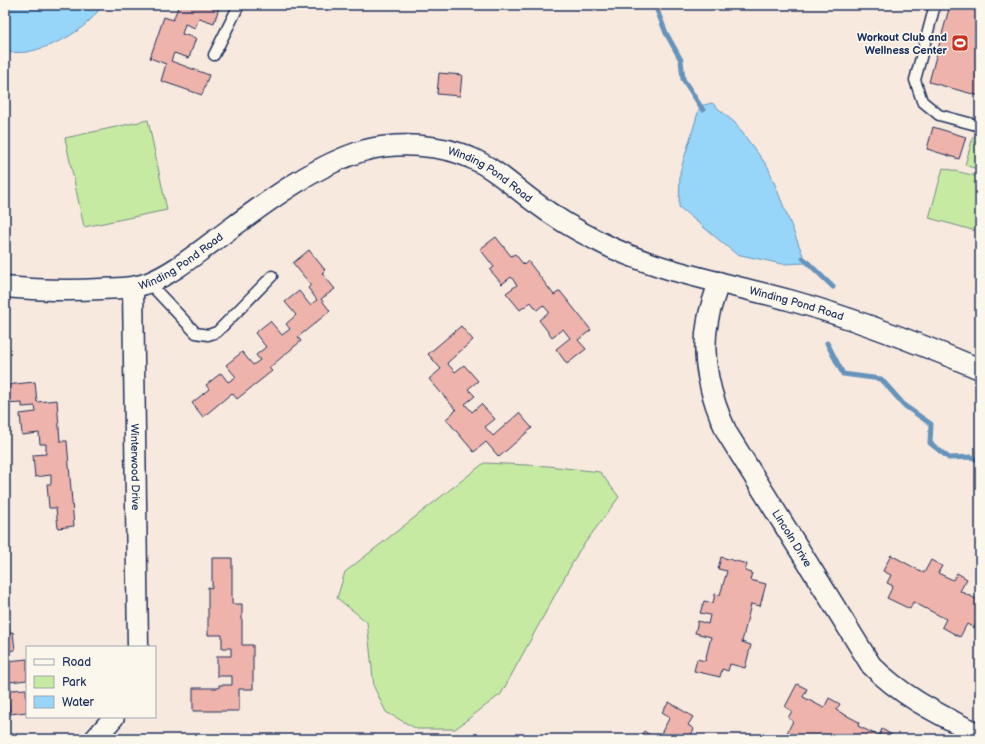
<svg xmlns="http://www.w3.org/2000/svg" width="985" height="744" font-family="'Balsamiq Sans',sans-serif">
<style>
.green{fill:#c7eaa3;stroke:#718c80}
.water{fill:#98d6f9;stroke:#6693bb}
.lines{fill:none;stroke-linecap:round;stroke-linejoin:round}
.stream{stroke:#6693bb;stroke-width:5}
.building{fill:#eeb3ab;stroke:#1b2f5e}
.lane-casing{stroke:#1b2f5e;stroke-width:13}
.street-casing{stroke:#1b2f5e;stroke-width:23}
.lane{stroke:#fbf7ec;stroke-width:10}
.street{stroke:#fbf7ec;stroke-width:20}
.labels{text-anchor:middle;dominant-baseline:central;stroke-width:3.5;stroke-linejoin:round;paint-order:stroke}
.poi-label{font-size:11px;font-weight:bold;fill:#1b2f5e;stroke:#fbf7ec;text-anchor:end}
.street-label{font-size:11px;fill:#1b2f5e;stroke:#fbf7ec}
</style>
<rect width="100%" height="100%" fill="#f8e9df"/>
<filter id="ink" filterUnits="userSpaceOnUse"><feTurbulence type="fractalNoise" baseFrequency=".025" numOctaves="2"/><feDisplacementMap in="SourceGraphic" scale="8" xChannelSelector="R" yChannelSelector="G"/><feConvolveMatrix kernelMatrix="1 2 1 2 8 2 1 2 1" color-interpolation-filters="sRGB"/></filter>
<g filter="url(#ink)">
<path class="green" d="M148,120L167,210L84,227L65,138Z
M973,137L980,139V170L965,165Z
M943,168L980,177V232L929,218Z
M484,463L548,466L600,472L619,497L579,551L501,694L455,729H417L386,712L374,687L367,622L337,598L345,572Z"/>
<path class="water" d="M5,5H102C87,30 56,46 27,52C20,53 12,52 5,53Z
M712,103L735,123L768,167L806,263L782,264L736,254L679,207L680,172L700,106Z"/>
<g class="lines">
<path class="stream" d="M655,5L666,33L681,60L683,79L703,110
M803,258L833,287
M827,343L843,374L881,379L905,406L931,424L930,443L949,458L972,457L980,462"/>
</g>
<path class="building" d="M179,5H220L214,23L199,18L195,28L185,24L182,34L196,38L189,58L174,53L171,61L209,75L202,95L161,81L166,64L150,58L164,17L173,20Z
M506,5H520L519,9Z
M950,5H980V96L929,82Z
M439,73L462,75L460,96L437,94Z
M933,127L966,137L959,159L927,149Z
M496,237L511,256L515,254L524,265L528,261L554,295L560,291L591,330L578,340L586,349L567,364L556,349L570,338L563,329L552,337L539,320L549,312L543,305L537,310L531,302L520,310L506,293L517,285L511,277L502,284L490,270L494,267L480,249Z
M309,250L325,270L322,273L335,289L321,299L330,311L298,337L301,341L269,368L272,371L237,399L232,393L203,417L192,403L209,389L206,385L221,373L228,382L236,377L226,365L242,352L253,365L260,360L256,355L266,347L255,333L270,321L282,335L290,329L286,324L296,315L285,302L299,291L310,305L317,300L308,288L311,285L293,263Z
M461,326L473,340L447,363L455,372L464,365L478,381L468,389L475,396L465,404L472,412L481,404L495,419L485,427L493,436L519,413L532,428L499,457L486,442L474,452L446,419L456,410L429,379L441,369L428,354Z
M35,382L37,402L57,400L60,441H67L74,526L58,528L56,508H49L47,484H51V475L35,477L33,455L46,454V444H40L39,433L22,435L20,414L36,412L35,406L22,407V403L5,404V385Z
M891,555L924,573L931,560L942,566L938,573L953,580L957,573L967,579L960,591L980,601V623L977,621L974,628L967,624L960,637L942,627L946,619L913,602L910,609L887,598L893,586L887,583L891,575L883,571Z
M721,557L747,564L745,571L752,573L750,580L766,584L760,606L751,604L742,642L751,645L745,668L730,664L728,671L722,669L720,677L694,671L697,659L705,661L711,637L695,633L698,621L708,624L710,615L700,613L704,601L713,603L715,594L720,595L727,571L718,569Z
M212,558H232V604H242V645H253V689H239V711H193V688H219V685H232V676H217V656H231V648H222V635H208V587L212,588Z
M5,606H6L10,633L13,632L15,650L7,651L8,661L27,659V680L10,682L11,690L26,689L27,712L10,714L8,694H5Z
M797,684L807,689L803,697L824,708L829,698L840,704L836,710L859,722L858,726L879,736L882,729L892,735L890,739H798L787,733L793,721L788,718L792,711L785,707Z
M669,702L693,717L688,725L694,729L691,735L698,739H658L670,717L662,712Z
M644,731L656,739H640Z"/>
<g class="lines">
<g class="lane-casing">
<path id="lane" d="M935,5L915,80L922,101L939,115L980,126
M214,55L239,5
M149,283L196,333L208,335L217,332L272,276"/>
</g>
<g class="street-casing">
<g id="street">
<path id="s1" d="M719,282C715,295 710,307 708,320C700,360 711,398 727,433L871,665C902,697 941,715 980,735"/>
<path id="s2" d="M5,287C37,290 69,291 101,289C117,288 133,289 148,283C171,274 192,257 211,243C256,210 312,165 366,150C398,142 441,144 471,158C494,168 513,186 533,201C553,216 574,229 596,240C656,272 724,282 789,300C854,318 918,343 980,369"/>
<path id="s3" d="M133,288L138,647"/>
<path d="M95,739L114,717"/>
</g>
</g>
<use href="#lane" class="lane"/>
<use href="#street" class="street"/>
</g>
</g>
<defs>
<g id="stadium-square" transform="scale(0.9)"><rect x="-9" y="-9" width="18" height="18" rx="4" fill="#c8321e" stroke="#fbf7ec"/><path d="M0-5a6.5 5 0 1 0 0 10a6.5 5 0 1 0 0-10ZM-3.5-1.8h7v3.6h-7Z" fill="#fff"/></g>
</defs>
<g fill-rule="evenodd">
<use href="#stadium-square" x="960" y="43"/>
</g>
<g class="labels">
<g class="poi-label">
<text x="947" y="37">Workout Club and<tspan x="947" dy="13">Wellness Center</tspan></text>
</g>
<g class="street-label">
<text stroke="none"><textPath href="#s2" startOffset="532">Winding Pond Road</textPath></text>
<text stroke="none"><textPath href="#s2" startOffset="183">Winding Pond Road</textPath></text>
<text stroke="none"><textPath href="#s2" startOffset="868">Winding Pond Road</textPath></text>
<text stroke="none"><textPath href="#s3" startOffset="179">Winterwood Drive</textPath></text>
<text stroke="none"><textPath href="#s1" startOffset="280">Lincoln Drive</textPath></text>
</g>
</g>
<rect width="985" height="744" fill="none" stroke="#fbf7ec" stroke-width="20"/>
<rect x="10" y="10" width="965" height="724" fill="none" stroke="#1b2f5e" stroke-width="1.5" filter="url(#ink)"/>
<rect x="26" y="646" width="130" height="72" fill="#fbf7ec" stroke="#a1a7b3"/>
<rect x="34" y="659" width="20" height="6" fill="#fbf7ec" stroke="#a1a7b3"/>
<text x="62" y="666" font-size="12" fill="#1b2f5e">Road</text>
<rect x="34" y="676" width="20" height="12" fill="#c7eaa3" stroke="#a1a7b3"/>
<text x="62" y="686" font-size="12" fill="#1b2f5e">Park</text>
<rect x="34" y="696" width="20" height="12" fill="#98d6f9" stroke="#a1a7b3"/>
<text x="62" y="706" font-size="12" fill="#1b2f5e">Water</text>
</svg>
